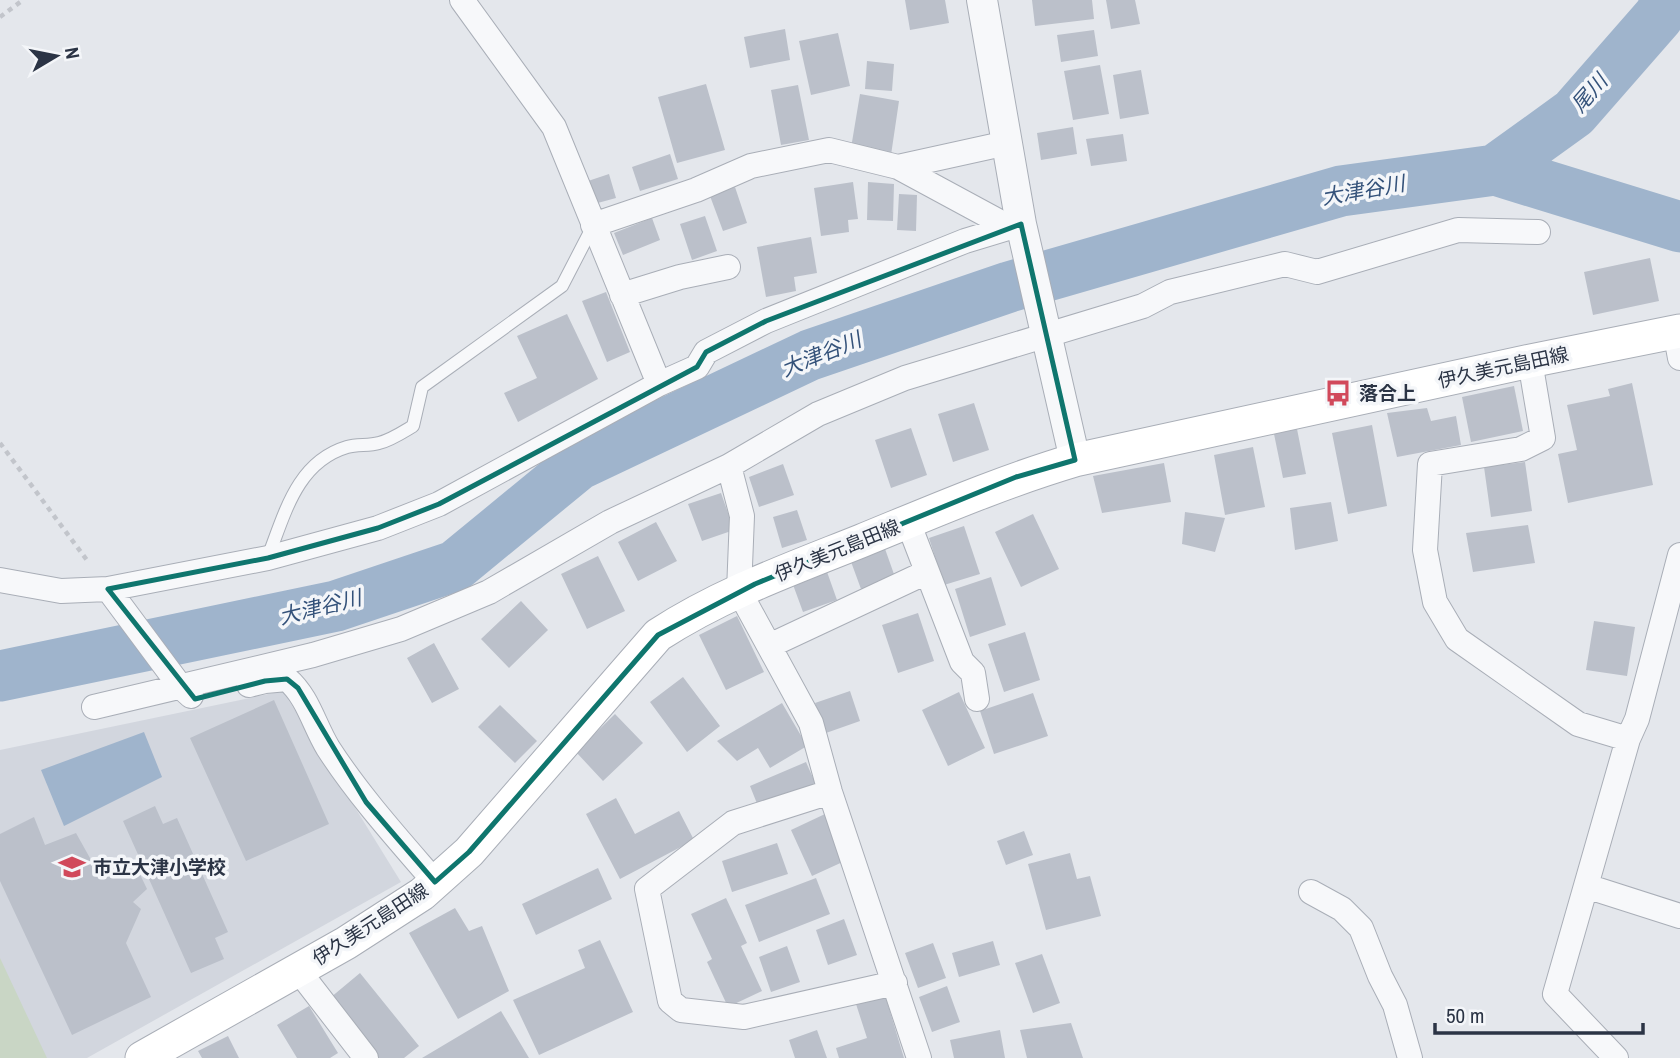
<svg xmlns="http://www.w3.org/2000/svg" width="1680" height="1058" font-family="'Archivo Narrow','Noto Sans JP',sans-serif">
<style>
.built{fill:#d2d6de}
.green{fill:#c9d6c5}
.water{fill:#9fb4cc}
.lines{fill:none;stroke-linecap:round;stroke-linejoin:round}
.river{stroke:#9fb4cc;stroke-width:51}
.building{fill:#bbc0ca}
.service-casing{stroke:#a9aeb7;stroke-width:14}
.minor-casing{stroke:#a9aeb7;stroke-width:26}
.tertiary-casing{stroke:#a9aeb7;stroke-width:32}
.secondary-casing{stroke:#a9aeb7;stroke-width:35}
.path{stroke:#c2c5cb;stroke-width:4.5;stroke-dasharray:5 5;stroke-linecap:butt}
.service{stroke:#f7f8fa;stroke-width:12}
.minor{stroke:#f7f8fa;stroke-width:24}
.tertiary{stroke:#f7f8fa;stroke-width:30}
.secondary{stroke:#fff;stroke-width:33}
.marked{fill:none;stroke:#0f766e;stroke-width:5;stroke-linejoin:round}
.labels{text-anchor:middle;dominant-baseline:central;stroke-width:7;stroke-linejoin:round;paint-order:stroke}
.street-label{font-size:19px;fill:#2b3445;stroke:#f4f6f9}
.poi-label{font-size:19px;font-weight:bold;fill:#2b3445;stroke:#f4f6f9;text-anchor:start}
.water-label{font-size:21px;font-style:italic;fill:#34527a;stroke:#f4f6f9}
</style>
<rect width="100%" height="100%" fill="#e4e7ec"/>
<path class="built" d="M283,691L401,882L87,1058H0V750Z"/>
<path class="green" d="M0,958L47,1058H0Z"/>
<path class="water" d="M144,732L162,777L64,826L41,770Z"/>
<g class="lines">
<path class="river" d="M1495,170L1574,113L1658,17L1669,0
M0,676L336,606L455,566L578,465L810,355L1009,287L1341,191L1495,170L1680,227"/>
</g>
<path class="building" d="M905,0H945L949,23L910,30Z
M1032,0H1092L1094,19L1035,26Z
M1106,0H1135L1140,24L1111,29Z
M785,29L790,60L750,68L744,37Z
M1094,30L1098,56L1061,62L1057,35Z
M838,33L850,86L811,95L799,41Z
M867,61L894,64L892,91L865,89Z
M1100,65L1109,114L1073,120L1064,71Z
M1141,70L1149,114L1120,119L1113,75Z
M706,84L725,150L677,163L658,97Z
M798,85L809,140L781,145L771,90Z
M860,94L899,101L891,155L851,148Z
M1073,127L1077,154L1041,160L1037,133Z
M1123,134L1127,161L1091,166L1086,139Z
M670,154L678,179L640,191L632,167Z
M609,174L616,198L594,204L588,181Z
M853,182L858,219L848,220L849,232L821,236L814,188Z
M868,182L894,184L893,221L867,220Z
M735,187L747,223L723,231L710,196Z
M899,194L917,195L916,231L897,230Z
M705,216L717,251L692,260L680,224Z
M652,218L660,240L623,255L614,233Z
M811,237L817,273L794,277L796,291L766,297L757,247Z
M1650,258L1659,301L1593,315L1584,272Z
M606,292L630,352L607,362L582,301Z
M567,314L598,379L518,422L504,393L537,378L517,336Z
M1632,383L1653,485L1568,503L1558,454L1577,450L1567,405L1610,396L1608,389Z
M1514,386L1523,431L1471,442L1462,397Z
M974,403L989,450L953,462L938,414Z
M1427,408L1431,421L1456,416L1461,445L1397,457L1387,413Z
M1372,425L1387,506L1348,514L1332,433Z
M911,428L927,475L891,488L875,440Z
M1297,429L1306,474L1283,478L1274,434Z
M1253,447L1265,507L1225,515L1214,455Z
M1525,462L1532,511L1491,517L1484,467Z
M1164,463L1171,502L1102,513L1093,476Z
M783,464L794,495L759,507L749,477Z
M721,493L734,530L702,541L688,504Z
M1331,502L1338,541L1295,550L1290,508Z
M797,510L807,540L782,548L773,517Z
M1185,512L1225,518L1215,552L1182,544Z
M1033,514L1059,569L1021,587L995,532Z
M656,522L677,561L638,581L618,542Z
M1528,525L1535,563L1473,572L1466,533Z
M964,526L980,574L944,585L929,538Z
M884,546L895,577L861,589L850,559Z
M598,556L625,611L587,629L561,574Z
M826,569L837,600L803,612L792,582Z
M991,577L1006,625L970,637L955,589Z
M521,601L548,630L509,668L481,639Z
M918,613L934,661L898,673L882,625Z
M737,616L764,672L726,690L699,635Z
M1594,621L1635,627L1627,676L1586,670Z
M1025,632L1040,680L1004,692L988,644Z
M434,643L459,689L432,703L407,658Z
M683,677L720,726L687,752L650,702Z
M850,691L860,721L826,733L815,703Z
M959,692L985,748L948,766L922,710Z
M1033,693L1048,736L994,754L980,711Z
M274,700L329,824L246,861L190,738Z
M782,703L807,746L770,768L758,748L737,761L717,741Z
M500,705L537,741L515,763L478,727Z
M615,714L643,743L603,781L576,752Z
M806,762L817,787L760,811L750,786Z
M616,798L635,834L679,811L694,840L620,879L586,814Z
M155,806L163,824L177,818L228,932L215,938L224,959L191,973L123,821Z
M825,814L847,860L812,876L791,830Z
M34,817L45,845L76,833L100,876L125,864L128,871L136,866L147,889L133,902L141,909L126,943L151,997L72,1035L0,881V834Z
M1024,831L1033,855L1006,865L997,841Z
M777,843L788,874L732,892L722,861Z
M1070,853L1077,879L1090,876L1101,916L1046,930L1028,864Z
M598,868L612,899L536,935L522,904Z
M816,878L830,914L759,942L745,905Z
M726,898L747,943L741,946L762,991L728,1007L707,962L712,959L691,914Z
M455,908L469,931L482,926L509,991L458,1019L409,933Z
M844,919L857,955L828,965L816,930Z
M600,940L633,1012L539,1055L513,1000L585,968L578,950Z
M993,941L1000,965L959,977L952,953Z
M933,943L946,978L918,988L905,953Z
M787,946L800,982L771,992L759,957Z
M1042,954L1060,1003L1033,1013L1015,963Z
M360,973L419,1046L404,1058H379L330,998Z
M947,986L960,1022L932,1032L919,997Z
M885,995L904,1058H839L836,1048L867,1038L856,1004Z
M309,1006L338,1053L330,1058H297L277,1025Z
M501,1011L529,1058H422Z
M1071,1023L1083,1058H1027L1020,1030Z
M817,1030L827,1058H795L789,1040Z
M1000,1030L1005,1058H954L950,1040Z
M228,1036L239,1058H202L198,1051Z"/>
<g class="lines">
<g class="service-casing">
<path id="service" d="M268,557C285,513 297,462 347,447C357,444 369,446 379,443C391,440 403,432 413,426L422,387L562,286L593,226"/>
</g>
<g class="minor-casing">
<path id="minor" d="M462,0L554,127L659,384
M898,167L1009,227
M593,225L696,190L751,166L829,150L898,167L1007,143
M622,295L680,277L728,267
M1675,331L1680,358
M1530,361L1543,438L1521,449L1430,464L1425,550L1435,602L1457,639L1578,724L1628,739
M729,466L742,516L739,591L811,723L830,792L919,1058
M908,522L962,662L973,673L977,699
M0,580L61,591L108,589L268,558L378,528L439,504L659,384L697,367L706,352L766,321L965,241L1021,224
M108,589L180,686L191,696
M769,646L927,572
M249,685L265,681L287,679C308,697 314,725 328,748C359,796 398,839 435,882
M94,707L313,655L401,629L489,592L610,522L729,466L818,414L905,378L1143,306L1170,292L1285,264L1317,272L1458,230L1538,232
M830,792L733,823L647,889L670,1001L681,1010L744,1017L895,983
M1586,886L1680,916
M1311,892L1342,909L1361,928L1380,976L1395,1005L1410,1058
M298,970L366,1058
M1616,1058L1555,994L1628,739L1637,719L1680,555"/>
</g>
<g class="tertiary-casing">
<path id="tertiary" d="M982,0L1021,224L1075,460"/>
</g>
<g class="secondary-casing">
<path id="secondary" d="M142,1058L346,943L422,894L469,852L658,635C721,594 791,569 861,541C932,512 1001,482 1075,460L1530,361L1680,331"/>
</g>
<path class="path" d="M0,17L23,0
M0,443L89,563"/>
<use href="#service" class="service"/>
<use href="#minor" class="minor"/>
<use href="#tertiary" class="tertiary"/>
<use href="#secondary" class="secondary"/>
</g>
<path class="marked" d="M1021,224L1075,460L1016,477L755,584L658,635L469,852L435,882L366,802L298,688L287,679L265,681L195,699L108,589L268,558L378,528L439,504L697,367L706,352L766,321Z"/>
<defs>
<g id="bus-bare" transform="scale(2.1)"><path d="M-5-6H5V4H4V6H2V4H-2V6H-4V4H-5ZM-3.5-4V0h7V-4ZM-3.5 1.2v1.5H-2V1.2ZM2 1.2v1.5H3.5V1.2Z" fill="#d1495b" stroke="#f4f6f9" stroke-width="2.5" paint-order="stroke"/></g>
<g id="school-bare" transform="scale(2.1)"><path d="M0-5L7-2L0 1L-7-2ZM-4 1L0 2.5L4 1V4Q0 6-4 4Z" fill="#d1495b" stroke="#f4f6f9" stroke-width="2.5" paint-order="stroke"/></g>
</defs>
<g fill-rule="evenodd">
<use href="#bus-bare" x="1338" y="393"/>
<use href="#school-bare" x="72" y="867"/>
</g>
<g class="labels">
<g class="street-label">
<text transform="translate(1503 367) rotate(-12)">伊久美元島田線</text>
<text transform="translate(837 550) rotate(-22)">伊久美元島田線</text>
<text transform="translate(370 924) rotate(-33)">伊久美元島田線</text>
</g>
<g class="poi-label">
<text x="1359" y="393">落合上</text>
<text x="93" y="867">市立大津小学校</text>
</g>
<g class="water-label">
<text transform="translate(1589 93) rotate(-49)">尾川</text>
<text transform="translate(1363 190) rotate(-10)">大津谷川</text>
<text transform="translate(821 354) rotate(-22)">大津谷川</text>
<text transform="translate(320 607) rotate(-14)">大津谷川</text>
</g>
</g>
<g transform="translate(56 56) rotate(80)" stroke="#f4f6f9" stroke-width="5" paint-order="stroke">
<path d="M0-5L12 26L0 18L-12 26Z" fill="#2b3445"/>
<text y="-10" font-size="19" font-weight="bold" text-anchor="middle" fill="#2b3445">N</text>
</g>
<path d="M1435 1023v10h208v-10" fill="none" stroke="#2b3445" stroke-width="3.5"/>
<text x="1446" y="1023" font-size="21" fill="#2b3445" stroke="#f4f6f9" stroke-width="5" paint-order="stroke">50 m</text>
</svg>
